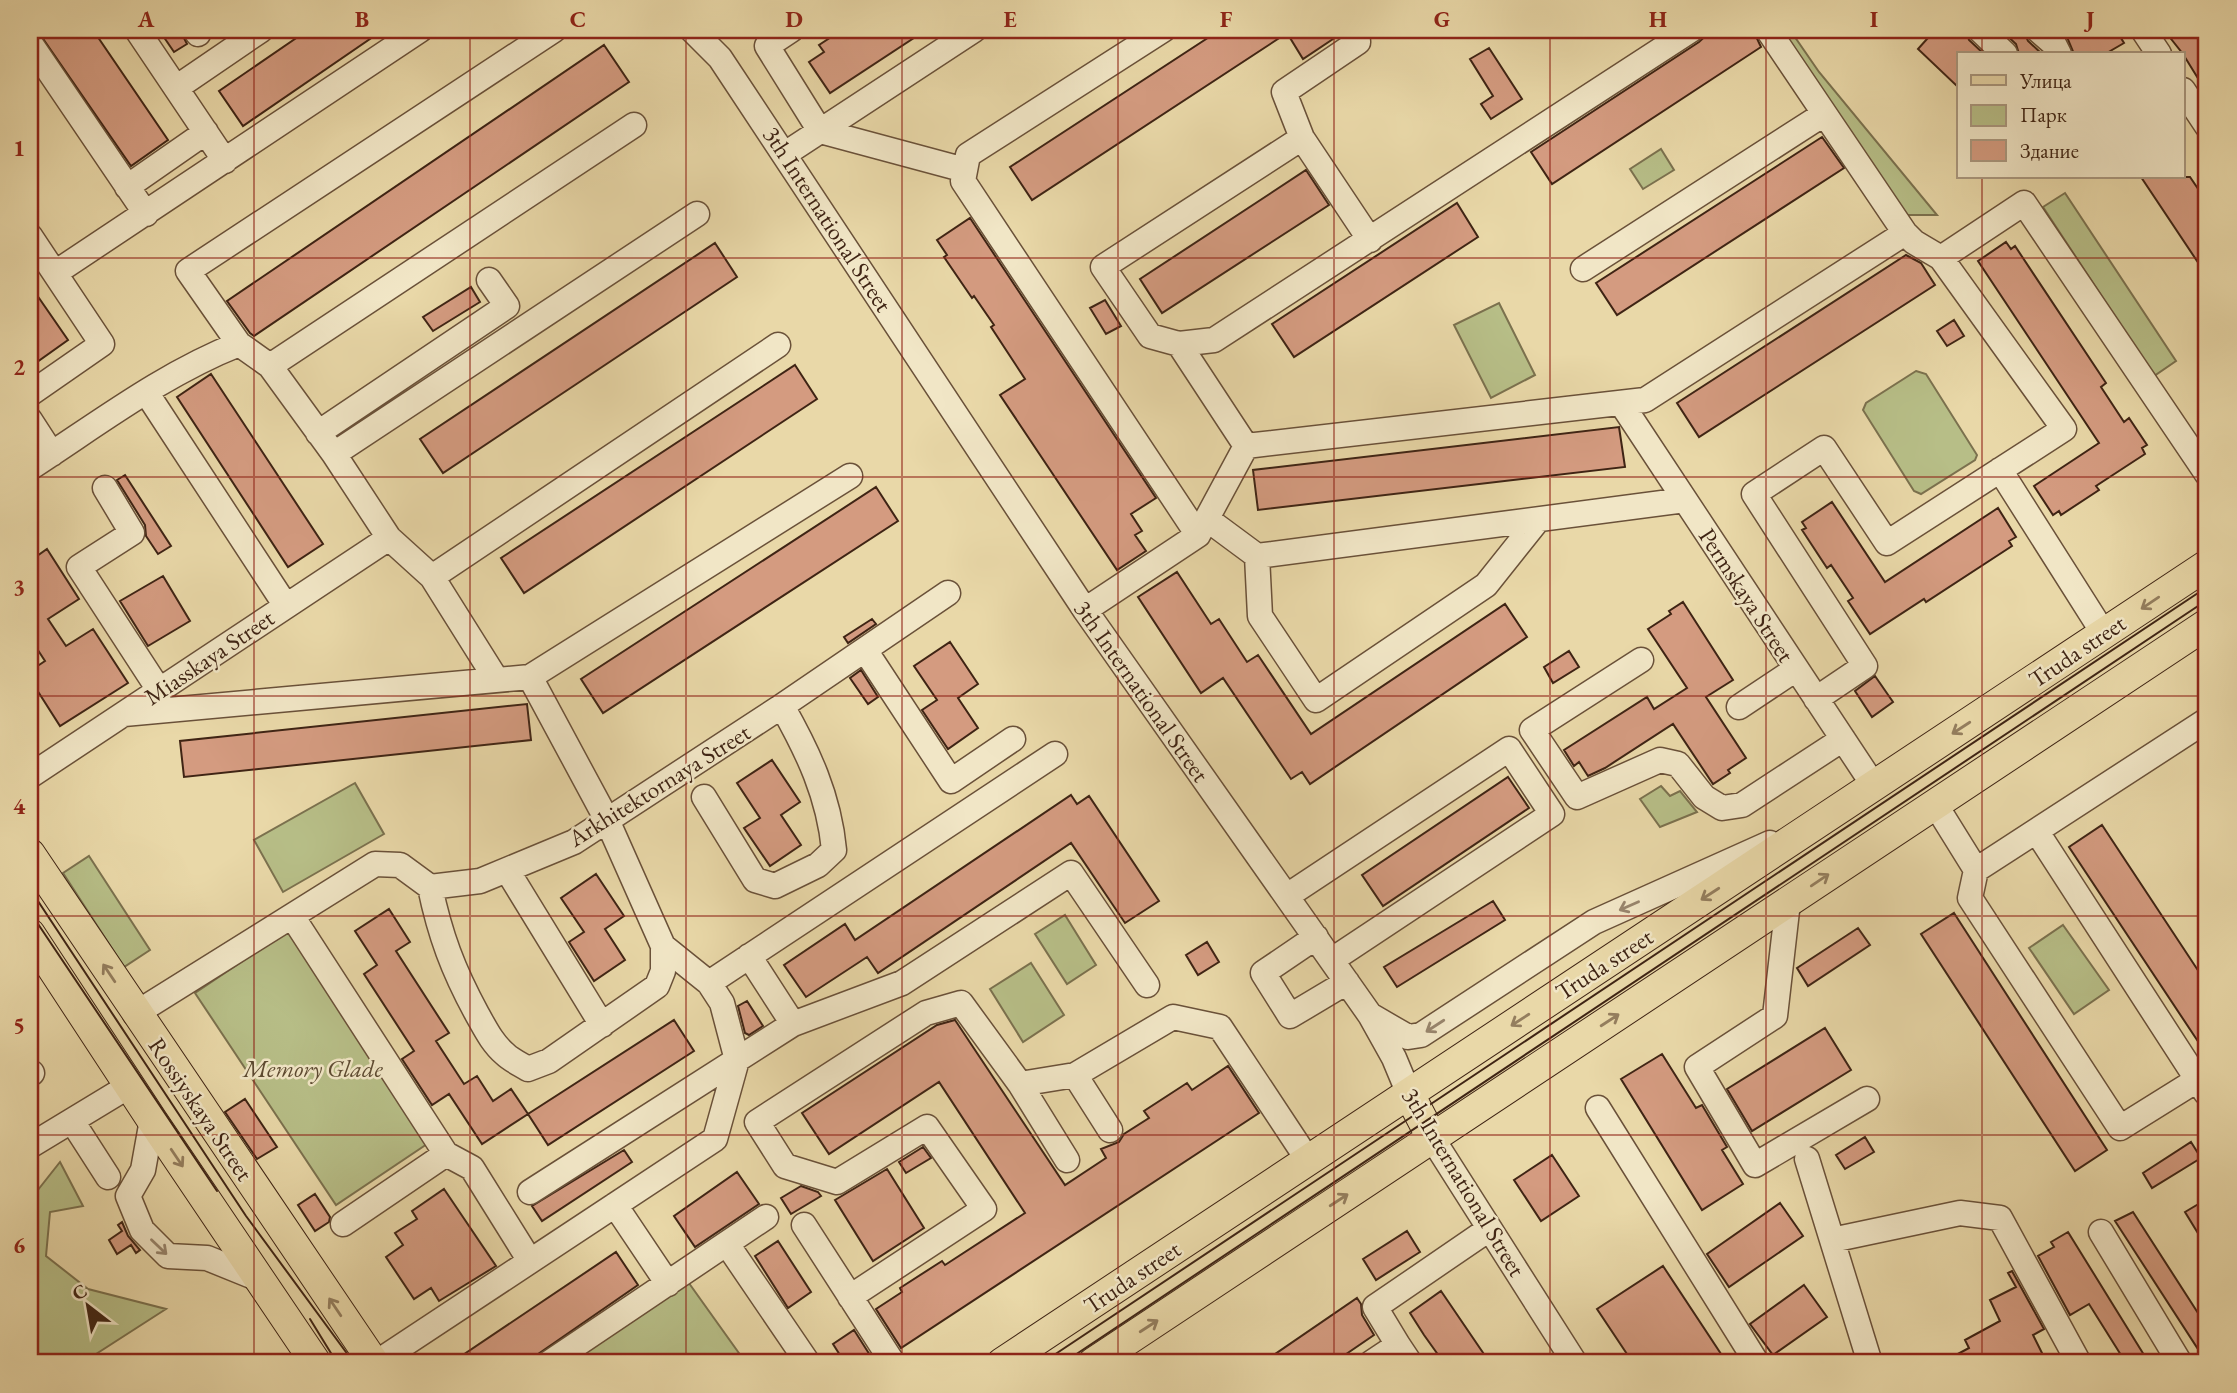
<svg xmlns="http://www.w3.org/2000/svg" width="2237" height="1393" font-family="'EB Garamond',serif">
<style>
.green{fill:#b7be87;stroke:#7b714e;stroke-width:2}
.building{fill:#d49b80;stroke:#3f2414;stroke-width:2}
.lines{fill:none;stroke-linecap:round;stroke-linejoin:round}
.minor-casing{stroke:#6a5139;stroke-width:27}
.major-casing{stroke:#3f2414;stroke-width:32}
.minor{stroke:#f1e6c6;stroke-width:24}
.major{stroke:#e9d8a8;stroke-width:30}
.tram{stroke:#3f2414;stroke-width:2}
.oneway{stroke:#947e5e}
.oneway2{stroke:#98856d}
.grid{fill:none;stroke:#8f2418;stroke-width:2;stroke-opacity:0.55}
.labels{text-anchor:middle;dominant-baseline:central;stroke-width:5;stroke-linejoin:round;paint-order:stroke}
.street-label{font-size:24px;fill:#3f2414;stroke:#f1e6c6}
.park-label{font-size:24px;font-style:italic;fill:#5d4a31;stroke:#f1e6c6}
.neatline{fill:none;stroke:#8f2418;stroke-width:2.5}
.grid-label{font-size:23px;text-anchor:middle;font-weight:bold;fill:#8f2418}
</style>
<rect width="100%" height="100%" fill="#e9d8a8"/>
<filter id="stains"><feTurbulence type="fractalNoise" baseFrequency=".00286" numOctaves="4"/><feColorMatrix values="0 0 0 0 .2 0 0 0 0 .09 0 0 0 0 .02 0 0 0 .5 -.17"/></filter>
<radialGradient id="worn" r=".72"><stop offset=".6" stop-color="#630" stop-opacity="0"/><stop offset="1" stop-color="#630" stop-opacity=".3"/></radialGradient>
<path class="green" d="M1782,30H1790L1819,72L1937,215H1904Z
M1661,149L1674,170L1643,189L1630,169Z
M2065,193L2176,361L2154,376L2043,207Z
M1499,303L1535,375L1491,398L1454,325Z
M1916,371L1926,374L1977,455L1975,460L1921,494L1914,491L1863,410L1866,403Z
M355,783L384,834L283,892L254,840Z
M1661,786L1670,796L1680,791L1697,812L1660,827L1640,799Z
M89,856L150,950L124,967L63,873Z
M1065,915L1096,965L1067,984L1035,934Z
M2063,925L2109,990L2074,1014L2029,948Z
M289,930L430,1142L336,1205L195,993Z
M1031,963L1064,1015L1023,1042L990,989Z
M60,1162L83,1206L50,1212L46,1256L88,1289L166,1309L82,1363H30V1200Z
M686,1279L746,1363H562Z"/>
<path class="building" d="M37,30H93L168,140L131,166Z
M159,30H180L187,44L174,52Z
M308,30H383L243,126L219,91Z
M842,30H926L830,93L809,62L824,52L819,45Z
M1220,30H1342V33L1303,59L1287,33L1032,200L1010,167Z
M1712,30H1753L1761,47L1552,184L1531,152L1699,42Z
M1935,30H1966L1969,40L1984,54H1959V88L1918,49Z
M2001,30H2023L2028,41L2042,54H2019L2016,44Z
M2060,30H2116L2124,43L2105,54H2074L2067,37Z
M2164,30H2196L2207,47V93L2183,54Z
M604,45L629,82L254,336L250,333L227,301Z
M1489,48L1522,99L1491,119L1481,104L1493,96L1470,59Z
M1822,137L1844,168L1617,315L1596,283Z
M1306,170L1329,205L1162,313L1140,279Z
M2141,177H2190L2207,202V276Z
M1457,203L1478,237L1294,357L1272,324Z
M970,218L1156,498L1131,514L1142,531L1135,535L1146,551L1117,570L1000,395L1025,379L991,327L994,325L974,296L972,298L944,257L947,255L937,240Z
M2006,242L2011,249L2015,246L2106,383L2101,387L2124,422L2129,418L2147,445L2142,448L2145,454L2096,486L2099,490L2061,515L2059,511L2053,515L2034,486L2099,443L1978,261Z
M715,243L737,277L443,473L420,439Z
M1906,255L1921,263L1935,285L1699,437L1677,403Z
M30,285L68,340L30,367Z
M471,287L480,302L433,331L423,317Z
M1105,300L1121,326L1106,334L1090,308Z
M1954,320L1964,336L1947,346L1937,331Z
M795,365L817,399L524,593L501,558Z
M211,374L323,544L288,567L177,397Z
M1619,427L1625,467L1258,510L1253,470Z
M125,475L171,546L158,554L146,536L145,525L117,480Z
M876,487L898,521L603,713L581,679Z
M1832,502L1885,582L1998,508L2016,537L2009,541L2012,546L1926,602L1924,599L1870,634L1848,601L1853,598L1831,565L1827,568L1802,530L1806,528L1802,522Z
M47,549L79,599L48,619L66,646L93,629L128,683L60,726L30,679V671L45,661L30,638V561Z
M1177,572L1211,624L1219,619L1247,662L1258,655L1311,734L1505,604L1527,637L1310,784L1302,772L1291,779L1223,678L1201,693L1138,597Z
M163,576L190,621L148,646L120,601Z
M1683,602L1733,680L1706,697L1746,758L1728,770L1730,773L1713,784L1673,724L1605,768L1588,776L1579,762L1574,766L1564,750L1647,697L1654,709L1687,688L1648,629L1671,614L1669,611Z
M872,619L876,624L848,643L844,637Z
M950,642L978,684L958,698L978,728L948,749L922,710L937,700L914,666Z
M1569,651L1579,667L1553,683L1544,667Z
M861,670L878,697L868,704L850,678Z
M1875,676L1893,702L1872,717L1855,691Z
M527,704L531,740L184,777L180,741Z
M772,760L800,802L781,815L801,845L770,866L744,828L760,818L737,783Z
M1508,777L1529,808L1383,906L1362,875Z
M1071,795L1077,804L1089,796L1159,901L1125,923L1071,843L878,973L867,957L806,997L784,965L845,924L855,940Z
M2102,825L2207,984V1055L2069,847Z
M596,874L624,916L605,929L625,960L594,981L569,942L584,932L561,898Z
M1493,901L1505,920L1397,987L1384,967Z
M389,909L410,942L396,951L449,1033L436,1041L464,1084L477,1076L493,1101L511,1089L528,1114L482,1144L449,1094L432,1105L402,1059L414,1051L364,974L377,965L355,931Z
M1954,913L2107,1150L2075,1171L1921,934Z
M1858,928L1870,945L1808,986L1797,968Z
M1207,942L1219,962L1198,975L1186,955Z
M747,1001L763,1026L749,1035L745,1033L738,1006Z
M674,1020L694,1051L548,1145L528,1114Z
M955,1020L1065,1185L1106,1158L1101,1149L1119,1142L1124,1134L1149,1118L1144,1111L1187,1083L1192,1090L1228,1066L1259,1113L901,1348L876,1309L902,1292L900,1288L942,1261L945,1265L1025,1213L939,1082L829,1154L802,1113L937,1025Z
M1825,1028L1851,1070L1752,1131L1727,1089Z
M1662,1054L1696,1108L1702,1105L1727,1147L1722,1150L1743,1184L1702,1210L1621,1079Z
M245,1099L277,1147L257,1159L225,1112Z
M1865,1137L1874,1152L1845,1169L1836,1155Z
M2191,1142L2201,1158L2152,1188L2143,1173Z
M923,1147L931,1158L906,1173L899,1162Z
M624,1150L632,1162L542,1221L532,1206Z
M1552,1155L1579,1196L1541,1221L1514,1180Z
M887,1169L924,1228L873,1261L835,1200Z
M737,1172L759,1204L695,1247L674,1216Z
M801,1186L818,1192L821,1196L791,1214L781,1198Z
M444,1189L496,1266L439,1301L431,1288L414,1299L386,1257L403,1245L395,1233L417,1219L412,1211Z
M315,1194L330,1217L329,1222L315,1231L298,1205Z
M2207,1199V1248L2185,1212Z
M1780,1203L1803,1236L1729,1287L1707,1254Z
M2133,1212L2207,1327V1363L2115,1221Z
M122,1222L128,1236L140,1250L136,1253L131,1245L117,1254L109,1240L122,1231L118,1225Z
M1407,1231L1420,1252L1376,1280L1363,1259Z
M2068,1232L2149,1363H2126L2089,1304L2070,1315L2038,1256L2054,1247L2051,1242Z
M778,1241L811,1292L788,1308L755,1256Z
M616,1252L638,1285L525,1363H451Z
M1663,1266L1727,1363H1633L1597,1309Z
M2012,1271L2044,1329L2033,1335L2047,1363H1941L1969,1348L1965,1340L2000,1321L1990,1300L2016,1287L2008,1273Z
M1804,1285L1827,1317L1773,1355L1750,1324Z
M1441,1291L1490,1363H1444L1424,1335L1410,1313Z
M1357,1298L1361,1304L1362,1315L1374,1335L1333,1363H1262Z
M854,1330L875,1363H845L833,1344Z"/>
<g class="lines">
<g class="minor-casing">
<path id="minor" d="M137,30L225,161
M195,30L198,34
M692,30L720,58L1085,610L1370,1015L1394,1058L1409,1094
M791,30L767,46L820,131L965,170
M1163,30L968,155L963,181L1198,535
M1357,30L1358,42L1284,92L1302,138L1370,240
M1768,30L1905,233L1914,242L1941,258L2024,203L2207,474
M1980,30L2005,54
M2038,30L2054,44L2059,54
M2143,30L2159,54
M30,43L146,214
M176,88L261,30
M2183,90L2207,126
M1302,138L1103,267L1150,336L1179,344L1214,340L1691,30
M785,154L974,30
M127,187L206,132
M30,236L102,344L30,394
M1583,269L1824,114
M55,273L420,30
M270,366L634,125
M146,392L286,606
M1621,403L1874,786
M30,420L52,454
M318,433L507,306L489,280
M1246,446L1645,400L1905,233
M334,454L697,214
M30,468C98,424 163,374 239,344
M2000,470L2104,634
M105,488L132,533L79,567L159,690
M1207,519L1257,556L1685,500
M1257,556L1260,616L1316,700L1486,585L1537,521
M432,577L778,345
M1085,610L1198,535L1246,446L1179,344
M865,650L951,781L1013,739
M1641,660L1532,730L1577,797L1660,760L1678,764L1704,797L1722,808L1742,805L1843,739
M496,679L432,577L389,538L334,454L270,366L239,344L188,271L554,30
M1816,699L1865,666L1754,494L1824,448L1887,543L2064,429L1941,258
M1739,707L1796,669
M124,714L530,677L850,476
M30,776L389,538
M704,797L755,880L775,886L818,865L834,850C829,796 808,752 782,706
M1935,804L1976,870L1970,898L2120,1128L2197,1080
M2037,832L2206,1093
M507,870L602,1025
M1976,870L2207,720
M430,887C440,935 453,970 477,1014C485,1028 492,1043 505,1054C511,1060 520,1064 528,1069L549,1061L657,986L663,971V946L607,820L530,677
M1287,896L1509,749L1552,814L1332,960
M1788,902L1775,1016L1697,1067L1755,1165L1867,1099
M292,916L446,1154L472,1168L530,1261
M1316,937L1263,973L1290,1016L1347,982
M749,956L793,1024
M709,983L1055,754
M135,1014L375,864L400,865L430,887L480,881L574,842L782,706L948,593
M1370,1015L1408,1037L1421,1035L1594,922L1770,843
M30,1074L32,1073
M1075,1075L1110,1130
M1020,1084L1067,1160
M1598,1108L1757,1363
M152,1120L143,1170L128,1196L142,1230L168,1256L207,1258L259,1279
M72,1121L108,1177
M1432,1138L1575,1363
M30,1146L129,1086
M1807,1159L1870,1363
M530,1192L793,1024L902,983L1071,873L1147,985
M615,1205L668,1284
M343,1224L446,1154
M804,1225L893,1363
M2101,1232L2180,1363
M1832,1240L1960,1213L2000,1218L2079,1363
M727,1244L808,1363
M850,1297L984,1209L927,1127L837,1182L785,1166L757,1122L926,1013L961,1003L1020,1084L1075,1075L1173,1017L1220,1027L1308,1160
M1398,1345L1410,1363
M376,1363L715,1139L737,1060L722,1003L709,983L663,946
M549,1363L766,1217
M1371,1363L1398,1345L1375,1307L1489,1229"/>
</g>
<g class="major-casing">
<path id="major" d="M30,854L374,1363
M30,934L152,1120L316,1363
M1409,1094L1432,1138
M1002,1363L2207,565
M1093,1363L2207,624"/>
</g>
<use href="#minor" class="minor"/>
<use href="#major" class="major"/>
<path class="tram" d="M30,889L246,1216L354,1363
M30,912L217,1191
M310,1319L337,1363
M1042,1363L2207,587
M1063,1363L2207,600"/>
</g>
<defs><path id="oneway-shaft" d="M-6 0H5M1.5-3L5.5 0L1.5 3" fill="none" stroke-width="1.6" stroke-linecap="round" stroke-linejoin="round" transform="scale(1.75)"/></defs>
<g class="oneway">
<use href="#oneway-shaft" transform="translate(2150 603) rotate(146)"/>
<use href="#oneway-shaft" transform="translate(1961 728) rotate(147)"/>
<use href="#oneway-shaft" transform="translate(1820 880) rotate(-34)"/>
<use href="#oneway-shaft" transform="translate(1710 894) rotate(147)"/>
<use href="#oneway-shaft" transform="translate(109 973) rotate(-124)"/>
<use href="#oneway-shaft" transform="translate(1520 1020) rotate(147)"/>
<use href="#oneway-shaft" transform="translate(1610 1020) rotate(-33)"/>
<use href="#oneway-shaft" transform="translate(177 1158) rotate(56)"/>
<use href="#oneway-shaft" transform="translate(1339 1200) rotate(-33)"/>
<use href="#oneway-shaft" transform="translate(335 1307) rotate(-124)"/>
<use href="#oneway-shaft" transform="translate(1149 1326) rotate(-33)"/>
</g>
<g class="oneway2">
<use href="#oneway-shaft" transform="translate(1629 906) rotate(156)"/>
<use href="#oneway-shaft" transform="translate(1435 1026) rotate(147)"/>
<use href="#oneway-shaft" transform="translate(159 1247) rotate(44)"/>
</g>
<path class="grid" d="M254,30V1363M470,30V1363M686,30V1363M902,30V1363M1118,30V1363M1334,30V1363M1550,30V1363M1766,30V1363M1982,30V54M1982,177V1363M30,258H2207M30,477H2207M30,696H2207M30,916H2207M30,1135H2207"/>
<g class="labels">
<g class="street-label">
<text transform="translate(828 219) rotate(57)">3th International Street</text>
<text transform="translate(1747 595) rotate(57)">Permskaya Street</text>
<text transform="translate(2077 651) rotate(-34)">Truda street</text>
<text transform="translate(209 657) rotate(-34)">Miasskaya Street</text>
<text transform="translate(1142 691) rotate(55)">3th International Street</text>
<text transform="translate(659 785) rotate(-32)">Arkhitektornaya Street</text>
<text transform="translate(1604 964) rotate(-33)">Truda street</text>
<text transform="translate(201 1109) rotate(56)">Rossiyskaya Street</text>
<text transform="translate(1464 1182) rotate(59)">3th International Street</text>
<text transform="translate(1132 1277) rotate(-34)">Truda street</text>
</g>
<g class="park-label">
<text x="313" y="1068">Memory Glade</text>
</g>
</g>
<rect width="2237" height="1393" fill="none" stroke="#e9d8a8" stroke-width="77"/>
<rect x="1957" y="52" width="228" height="126" fill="#f1e6c6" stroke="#aa987f" stroke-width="2"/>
<rect x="1971" y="75" width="35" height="10" fill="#e9d8a8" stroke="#aa987f" stroke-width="2"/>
<text x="2020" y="88" font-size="21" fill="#3f2414">Улица</text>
<rect x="1971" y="105" width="35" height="21" fill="#b7be87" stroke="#aa987f" stroke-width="2"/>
<text x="2020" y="122" font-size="21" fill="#3f2414">Парк</text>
<rect x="1971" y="140" width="35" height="21" fill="#d49b80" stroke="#aa987f" stroke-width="2"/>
<text x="2020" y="158" font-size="21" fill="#3f2414">Здание</text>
<g transform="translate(88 1306) rotate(329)" stroke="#f1e6c6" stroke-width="5" paint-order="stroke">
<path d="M0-5L12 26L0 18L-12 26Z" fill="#3f2414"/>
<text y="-10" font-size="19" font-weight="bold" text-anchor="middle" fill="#3f2414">С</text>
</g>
<rect x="38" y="38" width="2160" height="1316" class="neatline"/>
<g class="grid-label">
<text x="146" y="27">A</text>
<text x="362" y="27">B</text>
<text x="578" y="27">C</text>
<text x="794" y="27">D</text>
<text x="1010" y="27">E</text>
<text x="1226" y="27">F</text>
<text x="1442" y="27">G</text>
<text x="1658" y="27">H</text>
<text x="1874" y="27">I</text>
<text x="2090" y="27">J</text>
<text x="19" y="156">1</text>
<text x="19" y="375">2</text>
<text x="19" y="595">3</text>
<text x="19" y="814">4</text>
<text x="19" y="1033">5</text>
<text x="19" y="1253">6</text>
</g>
<rect width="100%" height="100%" filter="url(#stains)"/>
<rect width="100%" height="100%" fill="url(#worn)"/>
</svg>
